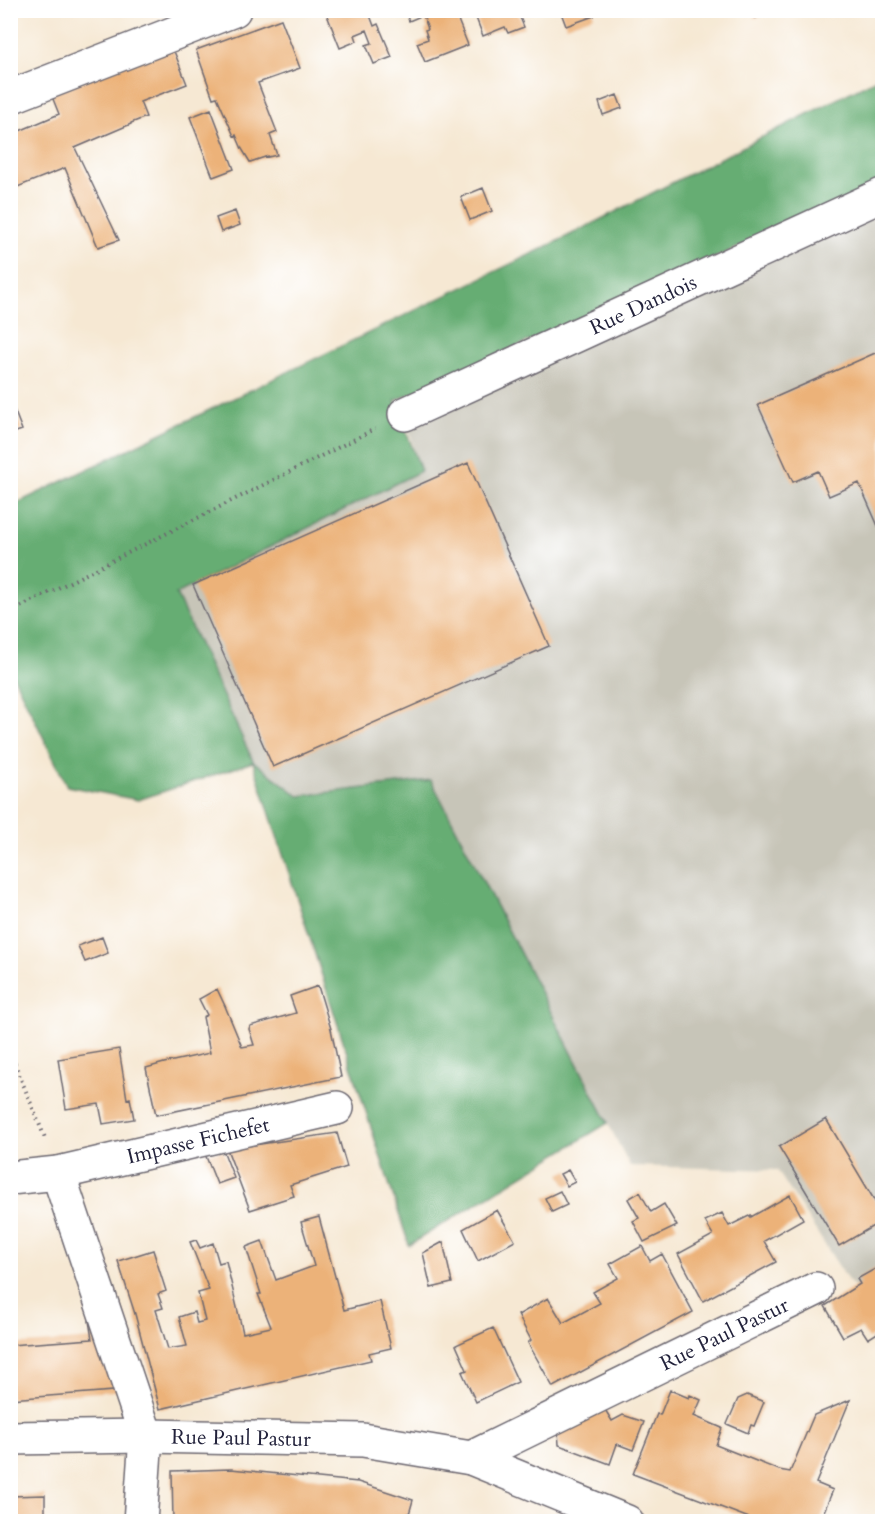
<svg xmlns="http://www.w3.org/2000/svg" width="893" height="1532" font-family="Cardo,serif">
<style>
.industrial{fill:#c7c5b8}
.forest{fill:#66ad73;stroke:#446857;stroke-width:1.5}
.building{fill:#ecb279}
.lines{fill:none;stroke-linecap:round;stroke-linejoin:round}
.minor-casing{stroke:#6c6770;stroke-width:36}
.path{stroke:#6c6770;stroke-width:4;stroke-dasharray:1.5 4.5;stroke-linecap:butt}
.minor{stroke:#fff;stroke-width:33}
.labels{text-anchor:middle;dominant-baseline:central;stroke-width:6;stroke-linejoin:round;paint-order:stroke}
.street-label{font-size:21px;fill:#22223b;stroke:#fff}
</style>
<rect width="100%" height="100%" fill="#fff"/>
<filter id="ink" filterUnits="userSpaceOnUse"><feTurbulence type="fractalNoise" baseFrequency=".0167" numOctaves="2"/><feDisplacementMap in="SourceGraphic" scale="12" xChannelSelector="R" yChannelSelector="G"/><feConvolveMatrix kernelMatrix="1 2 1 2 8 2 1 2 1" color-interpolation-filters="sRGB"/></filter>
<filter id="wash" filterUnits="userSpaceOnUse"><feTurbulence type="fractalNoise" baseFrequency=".008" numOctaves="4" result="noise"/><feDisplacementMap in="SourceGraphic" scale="24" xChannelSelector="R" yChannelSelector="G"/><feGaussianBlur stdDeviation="1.35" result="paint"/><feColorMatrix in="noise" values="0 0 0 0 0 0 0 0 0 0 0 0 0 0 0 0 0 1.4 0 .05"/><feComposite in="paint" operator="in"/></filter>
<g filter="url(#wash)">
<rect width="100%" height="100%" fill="#f6e8d3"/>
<path class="industrial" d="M882,191V1318L847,1279L777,1170L630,1166L431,780L299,796L253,761L175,594L420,471L405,414Z"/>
<path class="forest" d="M882,76V183L395,401L421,471L176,594L253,761L299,796L431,780L608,1123L409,1245L253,762L138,800L67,786L11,671V506L558,241Z"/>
<g id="blocks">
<path class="building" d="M325,10H368L374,26L378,24L392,57L374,64L366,45L372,43L367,30L355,35L357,41L340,48Z
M404,10H454L468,45L425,62L417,43L428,39L425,30L428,29L423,15L409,21Z
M473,10H517L524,27L508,33L505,27L483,36Z
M560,10H592L594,16L566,26Z
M752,10H775V11L755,18Z
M281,19L300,68L258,83L277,132L270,135L277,155L268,157V156L250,162L242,149L236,135L234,136L217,97L213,98L196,50Z
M172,46L187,84L140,102L146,117L131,123V124L75,148L119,240L98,247L65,168L10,190V135L59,114L51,94Z
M617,95L622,108L603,115L599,102Z
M211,109L234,169L213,177L190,117Z
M483,188L492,211L470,220L461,197Z
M235,211L240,225L221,232L216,218Z
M882,350V535L859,483L829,496L818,471L793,482L758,405Z
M10,399L22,430L10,434Z
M468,463L549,646L273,767L193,585Z
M102,937L108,953L85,962L78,946Z
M318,986L331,1029L341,1077L156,1115L146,1068L164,1063L210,1053L203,1017L207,1015L199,999L217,989L225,1006L242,1047L254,1045L249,1029L250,1026L296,1013L290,996Z
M119,1049L127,1099L130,1098L134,1119L103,1124L99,1104L66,1109L58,1059Z
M826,1119L882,1213V1221L839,1246L779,1147Z
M337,1133L347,1167L290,1185L294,1196L250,1210L227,1149Z
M223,1150L234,1178L217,1184L205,1154Z
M568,1170L575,1182L567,1186L560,1174Z
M560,1191L567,1205L552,1212L545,1198Z
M640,1192L651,1212L664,1204L677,1226L644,1242L633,1221L639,1218L628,1199Z
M790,1195L803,1219L764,1241L776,1262L703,1301L678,1254L713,1235L705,1221L722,1213L729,1226L751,1215V1217Z
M497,1210L515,1241L478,1261L463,1229Z
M319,1217L344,1310L380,1301L391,1348L369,1353L371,1360L160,1409L135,1314L118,1261L153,1250L166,1291L158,1294L163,1308L156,1310L168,1349L187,1346L179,1317L194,1312L197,1323L205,1321L198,1293L209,1290L190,1242L196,1240L200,1248L213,1243L219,1263L226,1261L243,1333L271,1327L258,1294H261L246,1247L262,1241L276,1280L314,1266L301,1222Z
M443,1242L452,1283L431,1288L423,1253Z
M642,1246L650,1261L662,1254L693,1312L553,1387L528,1343L531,1340L518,1315L548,1298L563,1323L600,1303L593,1292L618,1278L610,1264Z
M882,1265V1330L868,1339L861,1328L843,1337L825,1306L860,1284L857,1279Z
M105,1319L126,1390L10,1399V1345L92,1339L89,1321Z
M493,1328L518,1382L476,1402L462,1372L467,1370L456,1345Z
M670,1390L689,1398L690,1395L701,1400L694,1416L722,1428L716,1445L779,1470L790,1472L814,1415L850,1400L816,1483L833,1490L820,1521H757L633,1474L657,1414L660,1415Z
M747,1395L764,1402L754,1426L751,1425L748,1433L727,1424L738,1399Z
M604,1408L612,1421L623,1415L644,1422L633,1450L617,1444L610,1464L559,1445L558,1431Z
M231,1469L358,1482L413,1500L407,1521H173L172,1471Z
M45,1495V1521H10V1496Z"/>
</g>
</g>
<g filter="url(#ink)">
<use href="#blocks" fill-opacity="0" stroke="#6c6770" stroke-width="1.5"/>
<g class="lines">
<g class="minor-casing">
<g id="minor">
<path d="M10,97L234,10"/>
<path id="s1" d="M405,414L882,195"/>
<path d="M58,1173L146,1436L140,1522"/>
<path id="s2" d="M10,1178L58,1173L337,1108"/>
<path id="s3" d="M10,1438L146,1436L363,1440L471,1458L627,1522"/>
<path id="s4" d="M471,1458L816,1289"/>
</g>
</g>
<path class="path" d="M10,612L375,429
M10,1052L45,1138"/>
<use href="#minor" class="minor"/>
</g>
</g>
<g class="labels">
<g class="street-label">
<text stroke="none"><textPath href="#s1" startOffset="262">Rue Dandois</textPath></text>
<text stroke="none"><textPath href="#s2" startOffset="192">Impasse Fichefet</textPath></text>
<text stroke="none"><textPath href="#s4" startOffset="282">Rue Paul Pastur</textPath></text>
<text stroke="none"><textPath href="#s3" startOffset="231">Rue Paul Pastur</textPath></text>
</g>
</g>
<rect width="893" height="1532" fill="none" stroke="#fff" stroke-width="36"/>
</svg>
